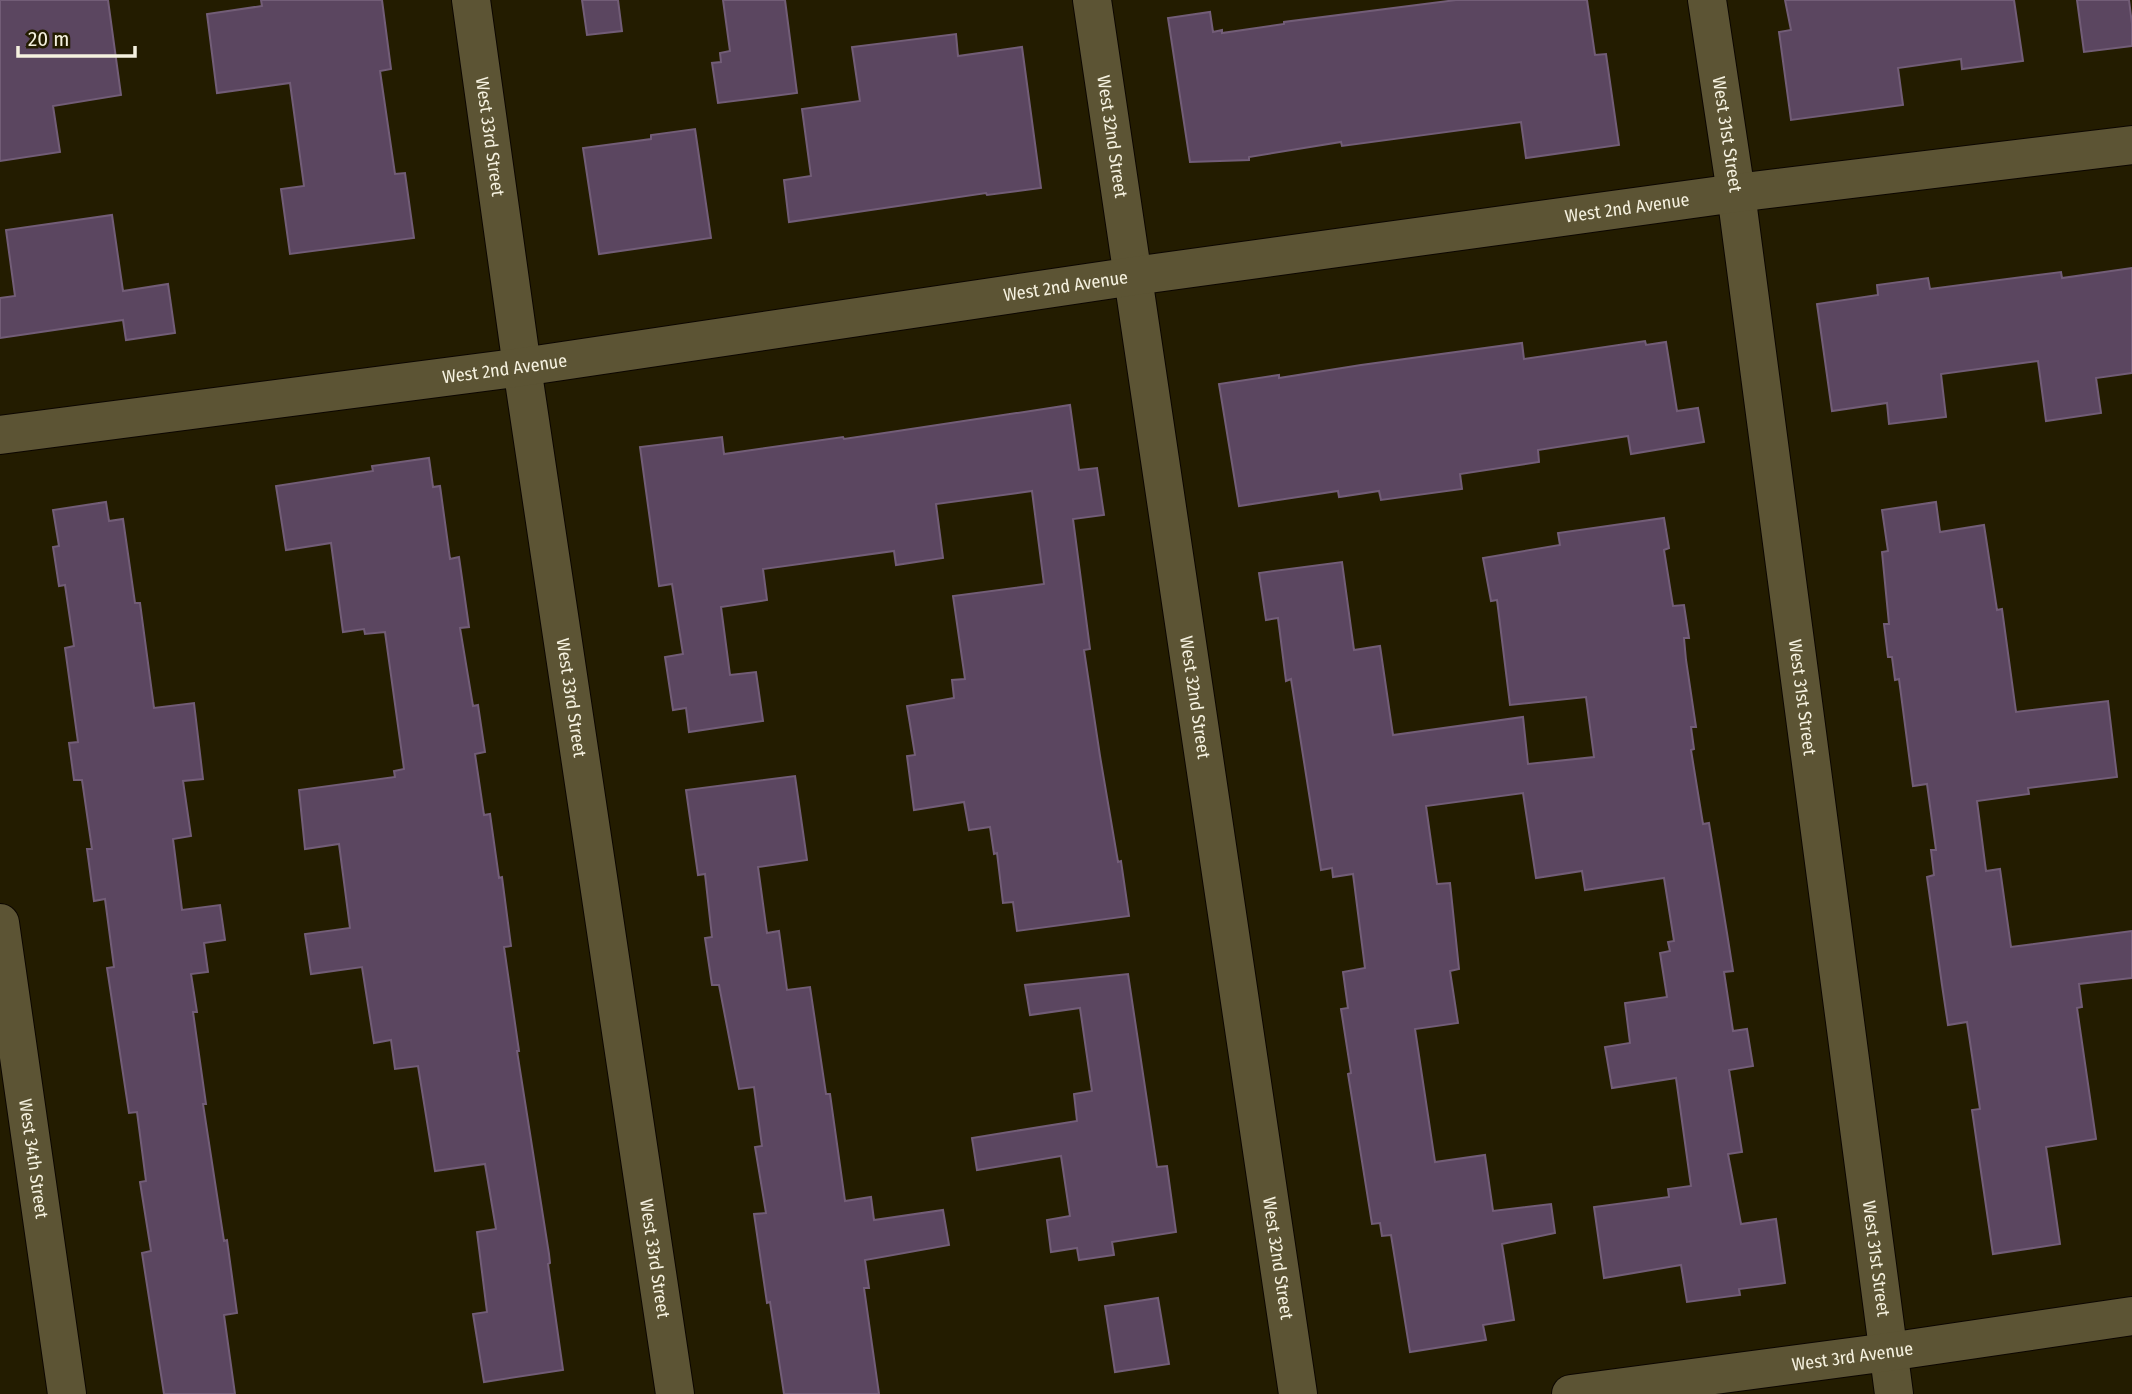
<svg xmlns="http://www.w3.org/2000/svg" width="2132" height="1394" font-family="'Fira Sans Condensed',sans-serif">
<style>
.building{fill:#5b4660;stroke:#725d77;stroke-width:2}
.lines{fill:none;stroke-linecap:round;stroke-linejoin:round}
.minor-casing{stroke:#0c0600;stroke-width:40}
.minor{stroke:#5c5434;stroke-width:38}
.labels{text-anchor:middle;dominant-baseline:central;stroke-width:5;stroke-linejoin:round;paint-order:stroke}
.street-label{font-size:18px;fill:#f5f1df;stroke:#231c00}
</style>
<rect width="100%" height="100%" fill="#231c00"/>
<path class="building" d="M0,0H108L121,95L53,106L60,152L0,161Z
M261,0H382L391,69L380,71L395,174L405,173L414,238L290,254L281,189L304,186L290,83L217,93L207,14L262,6Z
M582,0H618L622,31L587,35Z
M723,0H785L797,93L718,103L712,63L721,62L720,53L730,51Z
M1456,0H1587L1595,55L1606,54L1619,145L1526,158L1521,122L1342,146L1341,142L1249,157V160L1190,162L1168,18L1210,12L1213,32L1222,30V33L1284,24V22Z
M1785,0H2014L2023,61L1962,69L1961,59L1898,68L1903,105L1791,120L1779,32L1791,30Z
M2077,0H2129L2132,24V46L2084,52Z
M956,34L958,56L1022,47L1041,188L987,195L986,193L789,222L784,180L811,176L802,109L860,101L852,47Z
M695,129L711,238L599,254L583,148L651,139V135Z
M112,215L123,291L168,284L175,333L126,340L123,320L0,338V298L15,296L6,230Z
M2132,268V373L2096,378L2101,413L2046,421L2038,361L1941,374L1946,417L1889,424L1887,403L1832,411L1817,304L1878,295L1877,285L1928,278L1930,289L2061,272L2062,278Z
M1645,341L1646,345L1666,342L1677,411L1698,408L1704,442L1631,454L1628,436L1538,450L1539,462L1460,474L1462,489L1381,500L1379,491L1339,497L1338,491L1239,506L1219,384L1279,375V378L1361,365L1522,343L1524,359Z
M1070,405L1079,470L1097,468L1104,515L1073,519L1090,649L1084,650L1100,756L1118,862L1121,861L1129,916L1017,931L1013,902L1003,903L997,853L994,854L990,827L969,830L964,802L914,810L907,756L915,755L907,706L954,698L952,680L965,679L953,596L1044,584L1032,491L936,504L943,558L896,565L894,551L763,569L767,600L721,607L730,675L756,672L763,721L689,732L686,708L673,710L665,657L683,654L672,584L659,586L640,447L722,437L724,454L843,437L844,439L891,432Z
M429,458L433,487L440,486L450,559L459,557L469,627L460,628L473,706L478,705L485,752L475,754L484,815L490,814L499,878L502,877L511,946L504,947L519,1051H517L549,1254L550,1263L548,1264L563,1370L484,1382L473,1314L487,1312L477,1232L496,1229L485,1164L435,1171L418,1066L395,1069L391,1040L374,1043L362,967L311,974L305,934L350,928L339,844L305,849L299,790L395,777L394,771L404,769L385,632L365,634L364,629L343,632L331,543L286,550L276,486L373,471L372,466Z
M106,502L109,521L123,519L135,603H140L154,708L194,703L203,779L183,781L191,836L173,839L182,910L220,905L225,940L204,943L208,972L191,974L197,1012H193L206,1104H203L224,1241L227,1240L237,1313L224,1315L235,1394H164L142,1253L151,1251L140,1182L146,1181L137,1112L129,1113L107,968L114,967L105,899L94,901L87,849H92L82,780H74L69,743L78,742L65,648L74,646L65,585L59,586L53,547L59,546L53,510Z
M1936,502L1940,532L1984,525L1997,610L2002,609L2016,712L2108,701L2117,777L2028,788L2029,794L1977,801L1986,871L2000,869L2011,947L2132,931V978L2079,984L2082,1007L2077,1008L2096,1139L2046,1147L2060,1244L1993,1254L1972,1110L1980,1109L1967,1022L1948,1025L1942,985L1927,877L1934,875L1931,850H1936L1927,784L1913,786L1899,679L1895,680L1892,657H1888L1884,624H1889L1882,552L1888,551L1882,510Z
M1664,518L1669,548L1664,550L1673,606L1684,605L1689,638H1684L1686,660L1696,727H1691L1694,749L1691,750L1703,824L1709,823L1727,933L1733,971L1724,972L1733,1031L1747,1029L1753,1066L1729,1070L1742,1152L1728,1154L1741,1224L1776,1219L1785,1283L1739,1289L1740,1295L1687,1302L1681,1265L1604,1278L1594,1207L1669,1197L1668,1189L1691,1186L1676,1078L1612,1088L1605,1047L1630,1043L1625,1003L1667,997L1660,953L1670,951L1668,942L1674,941L1664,878L1585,890L1582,871L1536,878L1523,793L1426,806L1437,884L1450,883L1459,969L1450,971L1458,1023L1415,1029L1435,1162L1485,1155L1493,1211L1551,1204L1555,1233L1502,1244L1514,1320L1483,1325L1486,1340L1410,1352L1391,1235L1382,1236L1380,1223L1372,1224L1348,1074L1351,1073L1341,1009L1348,1008L1343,972L1365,968L1353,874L1333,877L1332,868L1321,870L1291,679L1286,681L1278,618L1266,620L1259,573L1342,562L1354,650L1380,646L1393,735L1523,717L1528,764L1594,757L1586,697L1510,705L1497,600L1491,601L1483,558L1560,545L1558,533Z
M795,776L807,860L758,867L767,933L779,931L787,990L810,987L826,1094H830L845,1201L871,1197L874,1220L943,1210L949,1245L865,1260L869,1288H864L879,1394H784L770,1302L767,1303L754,1214L766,1213L755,1147L762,1146L754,1087L739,1089L719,985H712L705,938L712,937L705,874L698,875L686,790Z
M1128,974L1157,1167L1167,1166L1176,1232L1112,1242L1114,1255L1079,1260L1077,1248L1051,1252L1047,1220L1070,1216L1061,1156L977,1170L972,1138L1077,1121L1074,1094L1092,1091L1080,1008L1030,1015L1025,985Z
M1158,1298L1169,1364L1115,1372L1105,1306Z"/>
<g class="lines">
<g class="minor-casing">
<g id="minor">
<path id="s1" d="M471,0L522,367L675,1394"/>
<path id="s2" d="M1092,0L1298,1394"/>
<path id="s3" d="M1707,0L1736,193L1894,1394"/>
<path id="s4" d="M0,435L522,367L1134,276L1736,193L2132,145"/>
<path id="s5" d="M0,923L67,1394"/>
<path id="s6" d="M1571,1394L1888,1352L2132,1316"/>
</g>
</g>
<use href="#minor" class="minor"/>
</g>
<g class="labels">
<g class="street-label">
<text stroke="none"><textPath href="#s3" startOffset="136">West 31st Street</textPath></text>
<text stroke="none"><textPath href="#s1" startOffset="138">West 33rd Street</textPath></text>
<text stroke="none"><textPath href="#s2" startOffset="138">West 32nd Street</textPath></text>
<text stroke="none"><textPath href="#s4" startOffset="1643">West 2nd Avenue</textPath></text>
<text stroke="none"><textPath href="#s4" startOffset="1076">West 2nd Avenue</textPath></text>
<text stroke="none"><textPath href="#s4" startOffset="509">West 2nd Avenue</textPath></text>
<text stroke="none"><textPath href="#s1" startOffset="705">West 33rd Street</textPath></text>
<text stroke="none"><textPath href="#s2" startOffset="705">West 32nd Street</textPath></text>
<text stroke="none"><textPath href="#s3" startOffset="704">West 31st Street</textPath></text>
<text stroke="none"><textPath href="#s5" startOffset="238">West 34th Street</textPath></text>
<text stroke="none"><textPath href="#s1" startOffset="1272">West 33rd Street</textPath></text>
<text stroke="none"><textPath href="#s2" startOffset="1272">West 32nd Street</textPath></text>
<text stroke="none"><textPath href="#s3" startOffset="1270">West 31st Street</textPath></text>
<text stroke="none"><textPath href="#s6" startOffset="284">West 3rd Avenue</textPath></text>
</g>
</g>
<path d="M18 46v10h117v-10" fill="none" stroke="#f5f1df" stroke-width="3.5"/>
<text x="28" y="46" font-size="21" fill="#f5f1df" stroke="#231c00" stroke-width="5" paint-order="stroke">20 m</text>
</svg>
